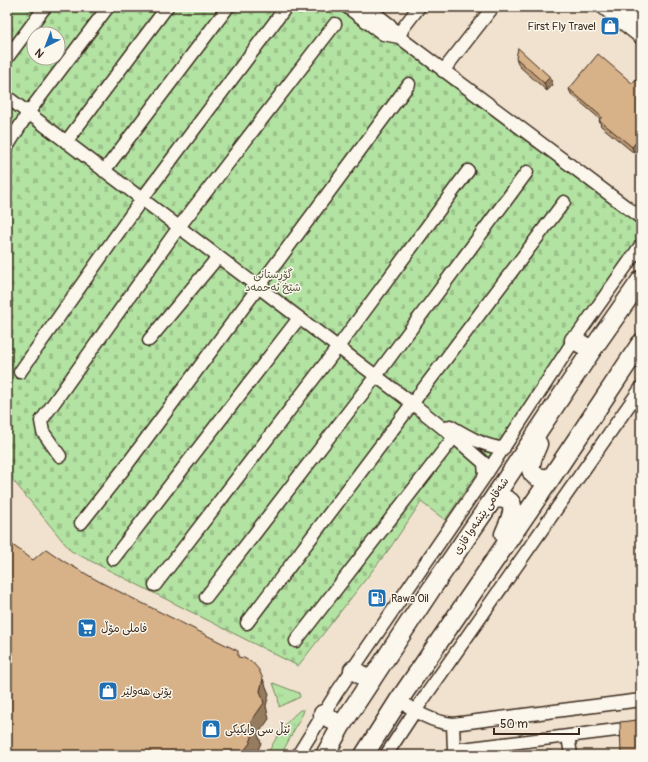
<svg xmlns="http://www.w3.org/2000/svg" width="648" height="762" font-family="Pangolin,'Playpen Sans Arabic',sans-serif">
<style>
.grass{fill:url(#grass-tufts);stroke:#778660}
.cemetery{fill:url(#cemetery-stones);stroke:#778660;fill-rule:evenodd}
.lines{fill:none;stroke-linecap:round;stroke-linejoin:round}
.minor-casing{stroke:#3b2a1e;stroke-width:15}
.highway-casing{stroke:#3b2a1e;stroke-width:21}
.minor{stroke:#fbf7ec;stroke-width:12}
.highway{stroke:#fbf7ec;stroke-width:18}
.wall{fill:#b99875;stroke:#3b2a1e}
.shaded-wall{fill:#967c5f;stroke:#3b2a1e}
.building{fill:#d7b188;stroke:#3b2a1e}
.labels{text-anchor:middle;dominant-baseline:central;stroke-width:3;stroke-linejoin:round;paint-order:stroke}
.poi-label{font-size:11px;fill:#3b2a1e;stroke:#fbf7ec;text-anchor:start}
.park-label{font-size:11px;fill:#59583f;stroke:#fbf7ec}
.street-label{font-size:11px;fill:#3b2a1e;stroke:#fbf7ec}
</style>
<defs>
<pattern id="grass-tufts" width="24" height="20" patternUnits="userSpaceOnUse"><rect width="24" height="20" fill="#b3e3a2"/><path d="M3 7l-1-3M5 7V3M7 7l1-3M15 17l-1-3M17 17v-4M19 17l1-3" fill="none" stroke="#9bc38b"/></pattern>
<pattern id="cemetery-stones" width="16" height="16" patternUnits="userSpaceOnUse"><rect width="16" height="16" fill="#b3e3a2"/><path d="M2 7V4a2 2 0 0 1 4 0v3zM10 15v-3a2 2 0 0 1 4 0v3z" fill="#9bc38b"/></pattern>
</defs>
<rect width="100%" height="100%" fill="#f0e2ce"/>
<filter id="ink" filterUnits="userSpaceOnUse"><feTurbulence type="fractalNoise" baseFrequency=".025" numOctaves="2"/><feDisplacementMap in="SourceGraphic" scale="8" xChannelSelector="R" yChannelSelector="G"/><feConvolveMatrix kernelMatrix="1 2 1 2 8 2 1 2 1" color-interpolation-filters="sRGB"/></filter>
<g filter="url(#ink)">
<path class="grass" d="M273,683L299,693L300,697L279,707L278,697Z
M300,710H304L303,713L281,755H267C277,736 283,724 300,710Z"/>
<path class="cemetery" d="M7,7H351L641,225V235L445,520L421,502L390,548L298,666L71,551L7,473ZM34,34H58V58H34Z"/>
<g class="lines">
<g class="minor-casing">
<path id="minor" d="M347,7L383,34L399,37L390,25L367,7
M419,7L403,28L399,37L641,218
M602,7L641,38
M617,7L641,26
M7,58L45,7
M443,71L493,7
M7,97L413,404L454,437L484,463L485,476
M66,142L167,7
M7,147L28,113L108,7
M104,171L228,7
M149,340L218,257
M20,372L142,199L286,7
M450,426C465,435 487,448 504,448
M60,456L43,432L41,421L179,227L335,24
M81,523L123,470L409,84
M113,559L299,318
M155,585L338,347L468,171
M206,597L376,376L527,172
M247,623L564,202
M296,641L454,437
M399,700C416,712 431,722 453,724L641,700
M568,736L571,755
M454,750L641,727
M298,755L337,692L485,476L574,340L641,245
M386,755L415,711L641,388
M452,755L454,750L453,724"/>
</g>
<g class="highway-casing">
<path id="highway" d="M574,340L592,350
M538,444C530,462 523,480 551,478
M493,499C523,495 511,518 504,534
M353,670L371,681
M323,714L341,726
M325,755L341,726L434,585L493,499L592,350L641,280
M364,755L399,700L551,478L641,343"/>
</g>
<use href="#minor" class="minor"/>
<use href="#highway" class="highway"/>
</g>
<path class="wall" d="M516,58L553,85L547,91L519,66Z
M632,83L634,153L601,126L599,120L600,119L571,94L569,89Z"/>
<path class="shaded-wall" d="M550,77L553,85L547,91L544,83Z
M641,137V145L634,153L632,147Z
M263,679L269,694L266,706L269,719L258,734L261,743L256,755H241L250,723L260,691Z"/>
<path class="building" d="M518,48L550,77L544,83L516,58Z
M598,54L632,83L636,79L641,83V137L632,147L599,120L602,117L569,89Z
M7,541L33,560L46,549L65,562L102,583L238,651V657L244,658L253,663L259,670L263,679L260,691L264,703L250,723L255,728L250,743L241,755H7Z
M641,717V755H621L620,722L637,720L640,718Z
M551,751L552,755H540L539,753Z
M483,753V755H473Z"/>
</g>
<defs>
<g id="shop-square" transform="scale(1)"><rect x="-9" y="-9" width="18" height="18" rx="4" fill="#1f6fb2" stroke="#fbf7ec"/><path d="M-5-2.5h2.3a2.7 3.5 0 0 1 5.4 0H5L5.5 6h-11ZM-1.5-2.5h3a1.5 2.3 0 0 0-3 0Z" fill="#fff"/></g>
<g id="fuel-square" transform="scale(1)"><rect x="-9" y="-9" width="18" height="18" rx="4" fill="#1f6fb2" stroke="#fbf7ec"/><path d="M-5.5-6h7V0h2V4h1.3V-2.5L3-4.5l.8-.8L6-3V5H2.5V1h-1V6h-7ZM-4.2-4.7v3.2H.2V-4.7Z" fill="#fff"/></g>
<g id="supermarket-square" transform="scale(1)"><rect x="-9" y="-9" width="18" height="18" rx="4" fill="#1f6fb2" stroke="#fbf7ec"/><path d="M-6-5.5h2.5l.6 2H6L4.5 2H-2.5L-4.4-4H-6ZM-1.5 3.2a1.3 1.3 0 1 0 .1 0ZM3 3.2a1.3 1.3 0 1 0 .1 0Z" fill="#fff"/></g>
</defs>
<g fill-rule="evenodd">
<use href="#shop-square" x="610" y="26"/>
<use href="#fuel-square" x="377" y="598"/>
<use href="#supermarket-square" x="87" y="628"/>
<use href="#shop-square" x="108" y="691"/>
<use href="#shop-square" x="211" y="729"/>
</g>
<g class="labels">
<g class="poi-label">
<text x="596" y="26" text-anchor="end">First Fly Travel</text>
<text x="391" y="598">Rawa Oil</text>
<text x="101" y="628">فاملی مۆڵ</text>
<text x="122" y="691">پۆنی هەولێر</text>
<text x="225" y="729">ئێڵ سی وایکیکی</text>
</g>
<g class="park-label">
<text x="273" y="274">گۆڕستانی<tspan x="273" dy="13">شێخ ئەحمەد</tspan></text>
</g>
<g class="street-label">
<text transform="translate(481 516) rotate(-56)">شەقامی پێشەوا قازی</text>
</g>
</g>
<rect width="648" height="762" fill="none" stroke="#fbf7ec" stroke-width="24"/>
<rect x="12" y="12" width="624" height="738" fill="none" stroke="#3b2a1e" stroke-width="1.5" filter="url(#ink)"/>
<g transform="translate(46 46) rotate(222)"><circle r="19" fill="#fbf7ec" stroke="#aea59a"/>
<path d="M0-3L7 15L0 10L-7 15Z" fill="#1f6fb2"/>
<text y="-6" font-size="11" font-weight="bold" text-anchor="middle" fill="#3b2a1e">N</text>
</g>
<path d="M494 728v6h85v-6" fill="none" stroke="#3b2a1e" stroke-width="2"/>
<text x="500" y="728" font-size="12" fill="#3b2a1e" stroke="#fbf7ec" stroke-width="3" paint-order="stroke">50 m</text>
</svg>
